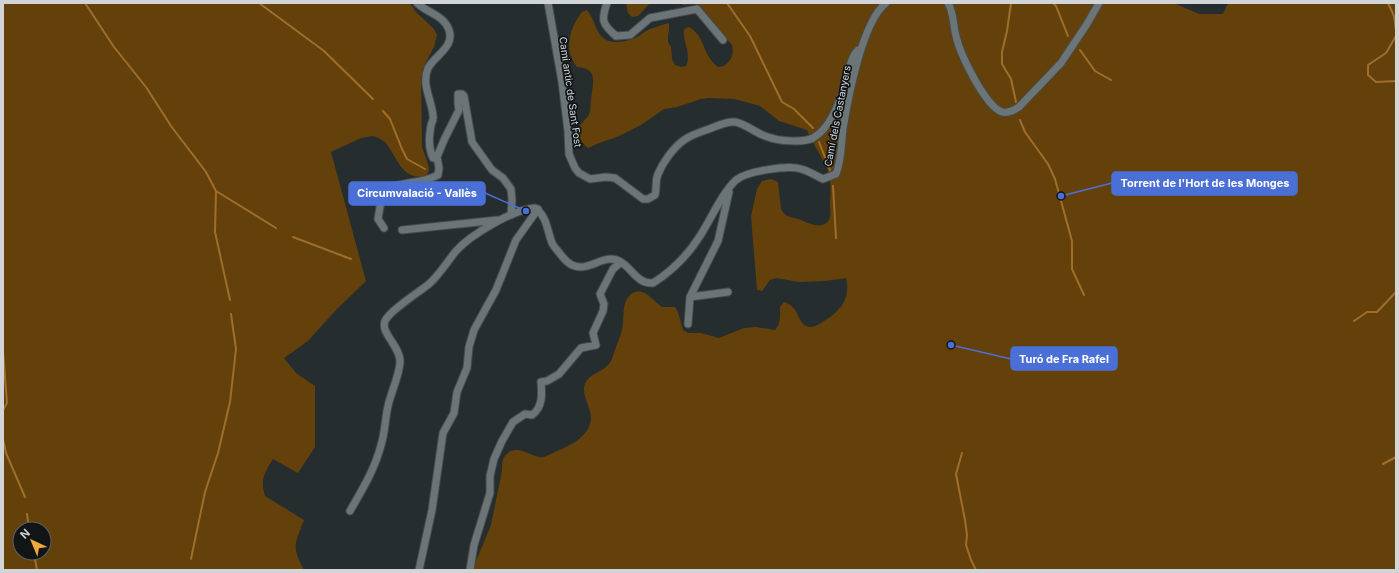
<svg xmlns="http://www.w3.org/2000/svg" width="1399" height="573" font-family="Inter,sans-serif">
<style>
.green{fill:#64410b;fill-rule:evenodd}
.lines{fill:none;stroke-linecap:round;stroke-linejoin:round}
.stream{stroke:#9e6e2a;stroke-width:2}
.street-casing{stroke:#454b4d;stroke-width:9}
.street{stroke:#6b7476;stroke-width:7}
.labels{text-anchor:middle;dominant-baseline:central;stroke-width:3.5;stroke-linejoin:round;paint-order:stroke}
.street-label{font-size:10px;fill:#d1d5d7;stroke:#121516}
.leader{fill:none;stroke:#4a70d8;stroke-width:1.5}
.callout-dot{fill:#4a70d8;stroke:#121516;stroke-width:1.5}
.callout{fill:#4a70d8;stroke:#4a70d8;stroke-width:1.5}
.callout-label{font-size:11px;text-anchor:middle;font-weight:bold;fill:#fff}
</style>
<rect width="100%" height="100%" fill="#262d2f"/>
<path class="green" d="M3,3H410L416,12L434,29L437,35L434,47L423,68L421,79L422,147L428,164L429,170L427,175C402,183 397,156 385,142C381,139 377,137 373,136L361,138L331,152L366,281L335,311L308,341L284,358L296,373L315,386V447L298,473L273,459C264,474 260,479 265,496L304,520C295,544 291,546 304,570H3ZM20,529H44V553H20Z
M626,3H650L638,16L632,17L628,13Z
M681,3H1174L1199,14H1223L1228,3H1396V570H474L476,561L491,525L502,471C502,464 502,458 507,454C518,443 532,459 544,457C547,456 550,454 553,453C566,447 585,440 590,424C594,412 584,401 584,389C585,374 602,373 609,364C612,361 613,355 615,350C617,344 620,337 622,330C625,318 620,298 635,292C645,288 654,302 662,307H675L678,312L683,330L688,333H701L719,338L744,328L756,327L775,330C781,323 780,316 780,307L784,302C801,307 796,325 810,327C815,327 820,324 824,321C841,311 851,298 846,278L825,281L799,282L776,278L770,280L762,291L757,290L751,216L757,189L762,181L771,179L778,182L781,209C785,218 793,217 801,220C809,224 826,231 830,217C831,212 830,207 830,202C831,192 831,181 828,171C822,156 813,145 807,130L779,121L760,106L753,104L734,99L708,98L701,99L677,107L664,109L641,125L617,137L599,143L588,148C584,144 578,139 577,133C577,124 588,120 590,112C591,108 590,104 591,100C592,85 600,68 577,67C563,50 570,27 582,12L587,10C594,18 595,30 602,37C610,45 626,42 635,38C640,36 643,32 648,30C654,27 662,25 669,23V30L668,36V42L671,47L672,59L675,65L681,67L686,66C692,53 682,42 684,29L689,27C707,38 701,54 718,67L724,66C732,60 734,55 732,45L695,4L683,5Z"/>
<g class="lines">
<path class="stream" d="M85,3L114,47L146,87L171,126L206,172L216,191L215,232L230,300
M259,3L324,51L373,99
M727,3L750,36L782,102L794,109L813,128
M1011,3L1007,31L1002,52V64L1011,79L1016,102
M1053,3L1056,6L1068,36
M1388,3L1394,16L1396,31
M1396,36L1386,53L1368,65V75L1376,82L1396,81
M1080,50L1095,71L1111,80
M383,111L390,119L402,149L407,159L425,169
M1020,120L1025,132L1048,164L1055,179L1072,241V269L1084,295
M819,142L830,170
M833,186L836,238
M216,191L276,228
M293,237L351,259
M1354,321L1367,312H1377L1396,292
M3,351L7,403L3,410
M3,439L6,453L25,497
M962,453L956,474L965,520L967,535L966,545L971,560L976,570
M1383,464L1396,457
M27,514L29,529
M34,553L37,570
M191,559L205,492L218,453L230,402L236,349L231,314"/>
<g class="street-casing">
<path id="street" d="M417,3C427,13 444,15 449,30C455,47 435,55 428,68C421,85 432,100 433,116C434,119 432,122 431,125C429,137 428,147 433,158L437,157L444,140L459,110L458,103V94H462L464,96L472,142L492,170L503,178L511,189L512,200L511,215
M548,3L562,82L568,131L569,154L575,168L579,173L590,179L606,177L615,178L643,199H648L655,195C657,188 655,181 658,174C663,162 673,148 684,140C691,135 700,132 709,129C717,126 726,121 735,122C747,124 756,134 768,137C778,141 803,143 813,138C833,127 843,93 848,72C851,64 851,57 858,50H861
M607,3C601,20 602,24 616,36L630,35L650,18L697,9L723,40
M948,3C954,13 953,25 956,36C960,54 985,106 1002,112C1008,114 1014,110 1019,107L1061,63L1087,24L1099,3
M384,228L378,219L381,201L386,189C403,181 422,184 438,175L439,168L437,157
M402,230L498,220
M690,297L728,292
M688,324L690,297L718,241L729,192
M350,511C362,490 375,469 381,445C385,433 385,419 388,406C391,392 399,377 400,362C401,347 380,333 385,321C389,311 419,292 429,284C440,274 447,262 456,251C470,235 514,209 535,208C547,216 547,230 552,243C554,247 558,251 561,255C564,259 568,263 572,265C589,273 603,253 619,261C632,267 636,284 653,283C672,271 688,255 700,236C711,219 722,193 736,180C747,171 788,165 801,169C809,171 816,176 823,179L836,174C842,159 841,144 843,129C848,98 862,22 886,3
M419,570L432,510L443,433L454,413L457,392L467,368L469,347L474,330L496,290L516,240L538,209
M470,570L474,545L490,493V476L494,459L502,441L513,422L525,414L532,415C543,407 542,394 541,382L547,381L559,374L581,348L596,345L593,333L603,311L604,304L600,294L613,269L621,262"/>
</g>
<use href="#street" class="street"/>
</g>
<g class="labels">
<g class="street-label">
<text transform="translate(571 92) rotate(82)">Camí antic de Sant Fost</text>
<text transform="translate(837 116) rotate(-79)">Camí dels Castanyers</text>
</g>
</g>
<path class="leader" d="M1061 196L1112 183M526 211L485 193M951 345L1011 359"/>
<g class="callout-dot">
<circle cx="1061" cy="196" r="4"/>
<circle cx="526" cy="211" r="4"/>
<circle cx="951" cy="345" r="4"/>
</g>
<g class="callout">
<rect x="1112" y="172" width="185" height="23" rx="4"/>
<rect x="349" y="182" width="136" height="23" rx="4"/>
<rect x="1011" y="347" width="106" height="23" rx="4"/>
</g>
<g class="callout-label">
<text x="1205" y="187">Torrent de l'Hort de les Monges</text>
<text x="417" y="197">Circumvalació - Vallès</text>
<text x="1064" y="363">Turó de Fra Rafel</text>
</g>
<rect width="1399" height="573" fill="none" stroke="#d1d5d7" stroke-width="8"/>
<g transform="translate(32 541) rotate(316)"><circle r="19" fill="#121516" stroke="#5e6263"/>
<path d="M0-3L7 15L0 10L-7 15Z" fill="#efa73e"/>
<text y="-6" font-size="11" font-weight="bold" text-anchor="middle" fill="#d1d5d7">N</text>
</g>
</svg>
